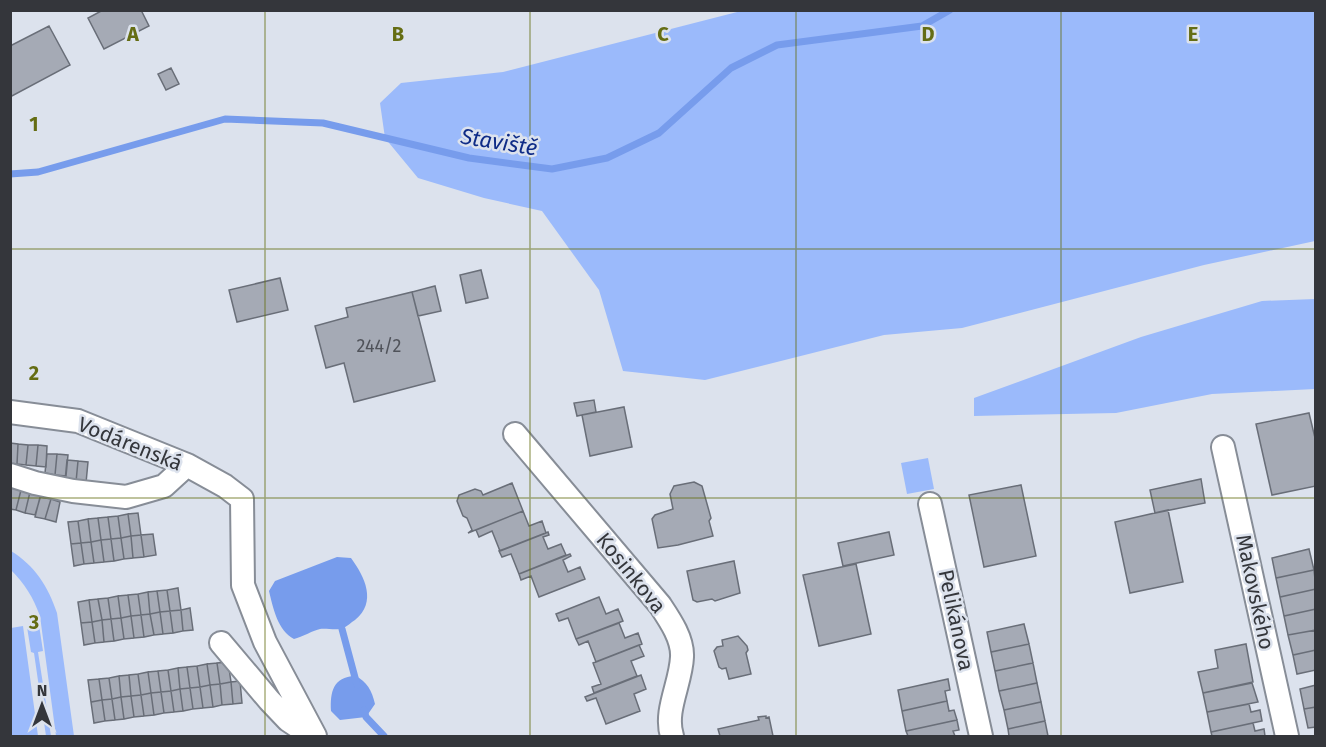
<svg xmlns="http://www.w3.org/2000/svg" width="1326" height="747" font-family="'Fira Sans',sans-serif">
<style>
.green{fill:#9bbafb}
.water{fill:#779cec}
.lines{fill:none;stroke-linecap:round;stroke-linejoin:round}
.stream{stroke:#779cec;stroke-width:7}
.building{fill:#a5aab5;stroke:#696e78;stroke-width:1.5}
.minor-casing{stroke:#878d97;stroke-width:26}
.minor{stroke:#fff;stroke-width:22}
.grid{fill:none;stroke:#656d13;stroke-width:1.5;stroke-opacity:0.55}
.labels{text-anchor:middle;dominant-baseline:central;stroke-width:5;stroke-linejoin:round;paint-order:stroke}
.number-label{font-size:18px;fill:#50535a}
.street-label{font-size:21px;fill:#34363b;stroke:#dce2ed}
.water-label{font-size:22px;font-style:italic;fill:#0f2c87;stroke:#dce2ed}
.grid-label{font-size:20px;text-anchor:middle;font-weight:bold;fill:#656d13;stroke:#dce2ed;stroke-width:5;stroke-linejoin:round;paint-order:stroke}
</style>
<rect width="100%" height="100%" fill="#dce2ed"/>
<path class="green" d="M741,11H1315V241L1204,265L962,328L884,335L705,380L623,371L599,290L542,211L484,198L418,178L385,138L380,103L401,83L503,72Z
M1315,299V389L1212,394L1116,413L974,416V398L1141,337L1262,301Z
M928,458L934,489L907,494L901,463Z
M11,551C35,566 48,586 57,613L74,736H56L40,616C33,597 25,584 11,570Z
M39,625L43,651L38,652L51,736H46L34,653L31,652L27,627Z
M23,626L38,736H11V628Z"/>
<path class="water" d="M337,557L351,558C365,577 377,602 355,620C351,622 347,627 343,628C337,631 327,628 320,629C314,630 302,637 294,639C278,631 273,608 269,591L275,581Z
M355,676C367,681 372,691 375,704L366,717L340,720L331,711C330,692 333,677 355,676Z"/>
<g class="lines">
<path class="stream" d="M10,174L38,172L225,119L323,123L469,158L552,169L607,158L659,133L731,68L777,45L922,26L950,10
M342,629L357,685
M364,710L366,717L384,736"/>
</g>
<path class="building" d="M103,10H141L149,26L104,49L88,18Z
M49,26L70,65L10,97V46Z
M171,68L179,84L166,90L158,74Z
M481,270L488,298L466,303L460,275Z
M280,278L288,310L237,322L229,290Z
M435,286L441,311L418,316L412,292Z
M412,292L435,381L354,402L344,363L326,368L315,326L348,317L346,308Z
M594,400L596,412L577,416L574,403Z
M624,407L632,447L590,456L582,415Z
M1309,413L1316,442V486L1272,495L1256,424Z
M10,443L18,444L17,464H10Z
M18,444L28,445L26,465L17,464Z
M28,445H38L36,466L26,465Z
M38,445L47,446L46,467L36,466Z
M47,454H57L55,475L45,473Z
M57,454L68,455L66,476L55,475Z
M67,460L78,461L76,482L65,481Z
M78,461L88,462L86,483L76,482Z
M1201,479L1205,503L1155,513L1150,490Z
M694,482L702,486L711,518L709,521L713,536L678,545L658,548L652,519L655,515L673,509L670,494L674,486Z
M512,483L523,511L468,533L472,530L467,518L463,516L457,501L459,495L475,489L481,491L483,495Z
M1021,485L1036,556L984,567L969,495Z
M11,488L21,490L16,510L10,509Z
M21,490L30,492L25,513L16,510Z
M30,492L41,495L35,515L25,513Z
M40,497L51,499L45,519L35,517Z
M51,499L60,502L56,522L45,519Z
M1168,510L1183,582L1130,593L1115,522Z
M523,511L529,526L542,521L546,533L500,551L492,531L479,537L476,530Z
M138,513L141,535L131,536L128,514Z
M128,514L131,536L121,538L118,516Z
M118,516L121,538L111,539L108,517Z
M108,517L111,539L101,540L98,518Z
M98,518L101,540L91,542L88,519Z
M88,519L91,542L81,543L78,521Z
M78,521L81,543L71,544L68,522Z
M548,532L549,535L543,537L548,549L561,544L566,555L519,574L511,554L502,557L499,551Z
M889,532L894,555L843,566L838,543Z
M153,534L156,555L144,557L141,535Z
M141,535L144,557L133,558L131,536Z
M131,536L133,558L124,559L121,538Z
M121,538L124,559L114,561L111,539Z
M111,539L114,561L104,562L101,540Z
M101,540L104,562L94,563L91,542Z
M91,542L94,563L84,564L81,543Z
M81,543L84,564L74,566L71,544Z
M1309,549L1314,570L1276,578L1272,558Z
M570,554L571,556L563,560L568,572L580,567L585,579L539,597L531,576L521,580L519,574Z
M734,561L740,593L715,601L712,599L697,602L693,600L687,571Z
M856,564L871,634L819,646L803,575Z
M1314,570L1316,589L1280,597L1276,578Z
M178,588L181,610L170,611L167,590Z
M1316,589V609L1284,616L1280,597Z
M167,590L170,611L160,612L157,591Z
M157,591L160,612L150,614L148,592Z
M148,592L150,614L141,615L138,594Z
M138,594L141,615L131,616L128,595Z
M128,595L131,616L121,618L118,596Z
M118,596L121,618L111,619L108,598Z
M599,597L606,614L618,609L623,621L576,639L568,618L559,621L556,614Z
M108,598L111,619L102,620L98,599Z
M98,599L102,620L92,622L89,600Z
M89,600L92,622L81,623L78,602Z
M190,608L193,630L183,631L181,610Z
M1316,609V630L1288,635L1284,616Z
M181,610L183,631L173,633L170,611Z
M170,611L173,633L163,634L160,612Z
M160,612L163,634L154,635L150,614Z
M150,614L154,635L144,637L141,615Z
M141,615L144,637L134,638L131,616Z
M131,616L134,638L124,639L121,618Z
M121,618L124,639L114,641L111,619Z
M111,619L114,641L104,642L102,620Z
M102,620L104,642L95,643L92,622Z
M92,622L95,643L84,645L81,623Z
M619,623L625,638L638,633L642,644L596,662L588,641L579,645L576,639Z
M1024,624L1029,644L991,652L987,632Z
M1316,630V650L1293,655L1288,635Z
M738,636L747,646L748,650L746,653L751,674L729,679L726,668L722,669L719,667L714,651L717,647L723,646L722,640Z
M1029,644L1033,663L995,671L991,652Z
M1246,644L1253,682L1203,693L1198,672L1218,668L1215,650Z
M639,645L644,656L631,661L637,676L594,693L592,687L601,684L593,663Z
M1316,650V670L1297,674L1293,655Z
M228,662L231,682L220,684L217,663Z
M217,663L220,684L210,685L207,664Z
M1033,663L1037,683L999,691L995,671Z
M207,664L210,685L200,687L197,666Z
M197,666L200,687L190,688L187,667Z
M187,667L190,688L180,689L178,668Z
M178,668L180,689L171,691L168,670Z
M168,670L171,691L161,692L158,671Z
M158,671L161,692L151,693L148,672Z
M148,672L151,693L141,695L138,674Z
M138,674L141,695L131,696L129,675Z
M129,675L131,696L121,697L119,676Z
M641,675L646,689L634,694L640,711L606,724L596,698L587,701L585,697Z
M119,676L121,697L112,699L109,678Z
M109,678L112,699L102,700L99,679Z
M99,679L102,700L91,702L88,680Z
M948,679L950,690L945,691L947,701L902,711L898,690Z
M240,681L242,703L233,704L231,682Z
M231,682L233,704L222,705L220,684Z
M1037,683L1041,702L1004,710L999,691Z
M1252,683L1258,702L1207,712L1203,693Z
M220,684L222,705L213,707L210,685Z
M210,685L213,707L203,708L200,687Z
M1316,685V707L1304,709L1300,689Z
M200,687L203,708L193,709L190,688Z
M190,688L193,709L183,711L180,689Z
M180,689L183,711L174,712L171,691Z
M171,691L174,712L164,713L161,692Z
M161,692L164,713L154,715L151,693Z
M151,693L154,715L144,716L141,695Z
M141,695L144,716L134,717L131,696Z
M131,696L134,717L124,719L121,697Z
M121,697L124,719L115,720L112,699Z
M112,699L115,720L105,721L102,700Z
M102,700L105,721L94,723L91,702Z
M947,701L949,711L954,710L957,720L906,731L902,711Z
M1041,702L1045,721L1008,729L1004,710Z
M1249,704L1251,712L1260,710L1262,721L1211,732L1207,712Z
M1316,707V727L1308,728L1304,709Z
M766,716V718L769,717L773,736H720L718,729L759,720L758,717Z
M957,720L959,730L953,731L955,736H908L906,731Z
M1045,721L1048,736H1009L1008,729Z
M1253,723L1255,731L1264,729L1265,736H1212L1211,732Z"/>
<g class="lines">
<g class="minor-casing">
<path id="minor" d="M10,412L78,421L187,465L225,486L242,499L243,585L265,642L315,736
M515,434L660,605C670,620 683,639 682,657C681,683 664,711 672,736
M1223,447L1287,736
M10,475L35,483L73,491L126,497L164,486L187,465
M930,504L981,736
M221,643L269,700L288,720L312,736"/>
</g>
<use href="#minor" class="minor"/>
</g>
<path class="grid" d="M265,10V736M530,10V736M796,10V736M1061,10V736M10,249H1316M10,498H1316"/>
<g class="labels">
<g class="number-label">
<text x="379" y="346">244/2</text>
</g>
<g class="street-label">
<text transform="translate(130 444) rotate(22)">Vodárenská</text>
<text transform="translate(631 573) rotate(51)">Kosinkova</text>
<text transform="translate(1255 592) rotate(78)">Makovského</text>
<text transform="translate(956 620) rotate(78)">Pelikánova</text>
</g>
<g class="water-label">
<text transform="translate(499 142) rotate(9)">Staviště</text>
</g>
</g>
<g class="grid-label">
<text x="133" y="41">A</text>
<text x="398" y="41">B</text>
<text x="663" y="41">C</text>
<text x="928" y="41">D</text>
<text x="1193" y="41">E</text>
<text x="34" y="131">1</text>
<text x="34" y="380">2</text>
<text x="34" y="629">3</text>
</g>
<rect width="1326" height="747" fill="none" stroke="#34363b" stroke-width="24"/>
<g transform="translate(42 705)" stroke="#dce2ed" stroke-width="4.5" paint-order="stroke">
<path d="M0-4.5L10 22L0 15L-10 22Z" fill="#34363b"/>
<text y="-9" font-size="16" font-weight="bold" text-anchor="middle" fill="#34363b">N</text>
</g>
</svg>
